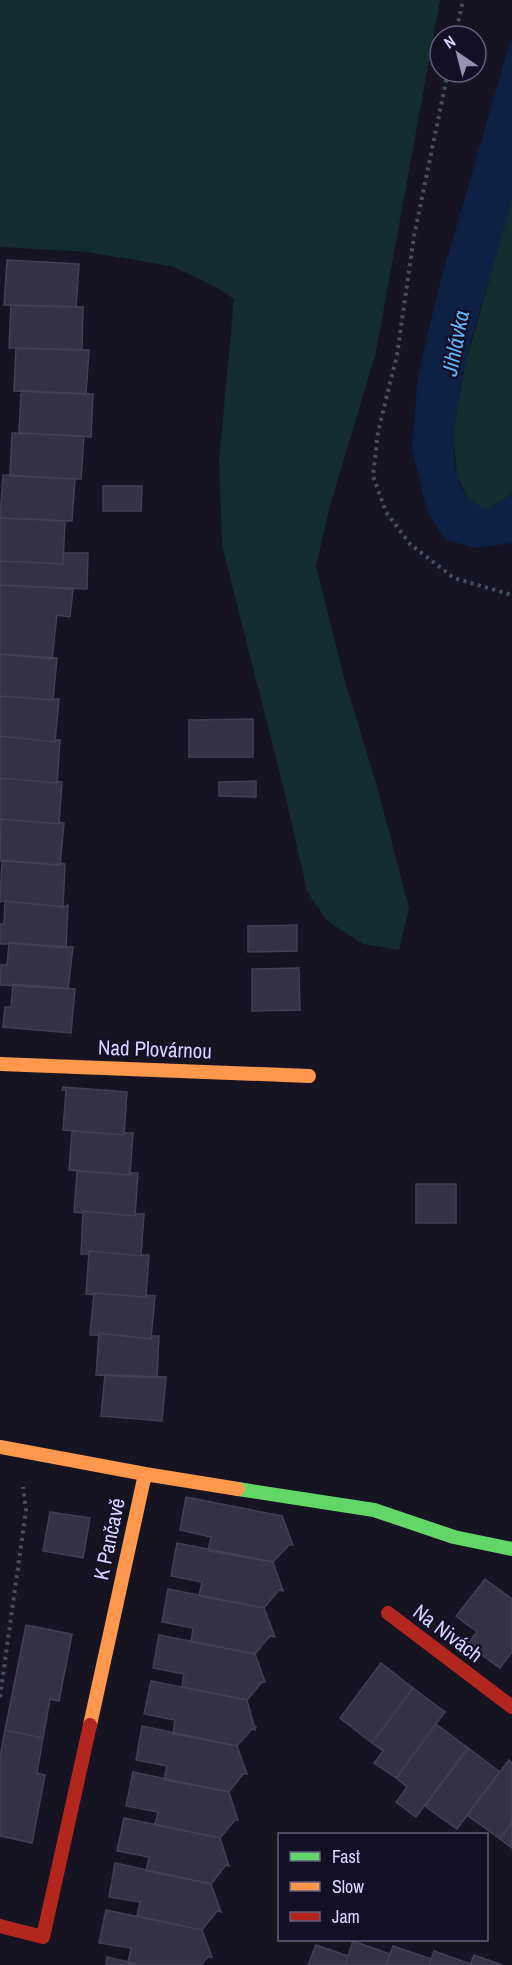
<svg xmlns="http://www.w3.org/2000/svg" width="512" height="1965" font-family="'Archivo Narrow',sans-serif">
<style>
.green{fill:#132c2d}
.water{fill:#0d2144}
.building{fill:#343243;stroke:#433f54;stroke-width:1.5}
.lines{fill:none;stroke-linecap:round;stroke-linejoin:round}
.path{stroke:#44505f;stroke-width:4;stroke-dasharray:3 4.5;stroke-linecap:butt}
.fast{stroke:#63d668;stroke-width:14}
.slow{stroke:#ff974d;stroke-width:14}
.jam{stroke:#b3261e;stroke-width:14}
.labels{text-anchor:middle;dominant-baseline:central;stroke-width:4.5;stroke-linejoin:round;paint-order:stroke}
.street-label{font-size:21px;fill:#d9d4ff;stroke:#130f26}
.water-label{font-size:22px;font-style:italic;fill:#62b6ff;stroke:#130f26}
</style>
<rect width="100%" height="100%" fill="#161421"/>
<path class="green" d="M0,0H440L376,352L330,506L316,566L346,685L377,786L409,908L399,950L363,944L326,920L307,891L285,794L222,545L219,461L234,299L216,287L171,266L87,252L0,247Z
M512,197V494L489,509L477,507L469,500L457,476L453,432L465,366Z"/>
<path class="water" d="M512,36C512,72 512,109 512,145C512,161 512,179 512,195C506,248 401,493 489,509L512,494V543L476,548L449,541L438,530L427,510L412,448L418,375L440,283Z"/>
<path class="building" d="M7,260L79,264L76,307L4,305Z
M11,305L83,307L82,350L9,348Z
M16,348L89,350L86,394L14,391Z
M21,391L93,394L91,437L19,433Z
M12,433L84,436L81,479L10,476Z
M3,475L75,479L72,521L0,518Z
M103,486H142L141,511H103Z
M0,518L65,521L63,564L0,561Z
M63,553H88L87,589L0,585V561L63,564Z
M0,585L73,589L70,617L57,615L52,659L0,654Z
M0,654L57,658L53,700L0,696Z
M0,696L53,700L54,699H59L55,742L0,736Z
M253,719V757H189V720Z
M0,736L55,742V740H60L57,783L0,778Z
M0,778L57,783L58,781L62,782L59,824L1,819L0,821Z
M256,781V797L219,796V782Z
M1,819L59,824V822L64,823L60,865L0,861Z
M2,860L60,865V863L65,864L63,907L5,901L0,902Z
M5,901L63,907L68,905L66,948L9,943V944H0V924H4Z
M297,925V951L248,952V926Z
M9,943L73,947L68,989L0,985L1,965H7Z
M299,968L300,1010L252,1011V969Z
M13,984L75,989L71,1033L3,1027L5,1007H11Z
M63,1087L127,1092L124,1135L63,1130L66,1090H62Z
M72,1131L124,1135V1133H133L130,1175L69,1170Z
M77,1171L130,1175V1173H138L135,1216L83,1211V1213L74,1212Z
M416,1184H456V1223H416Z
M83,1211L135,1216V1214H144L141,1256L89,1251V1254H81Z
M89,1251L141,1256V1255H149L146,1297L94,1293V1295L86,1294Z
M94,1293L146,1297V1295L155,1296L151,1339L99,1333V1335H90Z
M99,1333L151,1339L152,1336H159L157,1378L96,1375Z
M105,1375L166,1377L162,1421L101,1416Z
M186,1497L282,1516L293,1545H289L273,1562L208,1551L211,1537L180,1530Z
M50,1512L90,1518L83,1558L43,1551Z
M177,1543L273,1562L283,1591L279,1590L264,1608L199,1596L202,1582L171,1576Z
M485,1579L512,1599V1652L500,1668L467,1644L477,1632L456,1616Z
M168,1589L264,1608L275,1637L270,1636L255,1654L191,1642L193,1628L162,1622Z
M26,1625L72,1634L59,1701L50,1699L43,1738L5,1730Z
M159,1635L255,1654L265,1682H262L247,1700L182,1687L184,1674L153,1668Z
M381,1663L413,1688L372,1743L340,1718Z
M151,1681L247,1700L254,1726L256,1727L255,1730L252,1729L237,1746L173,1734L175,1720L144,1714Z
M413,1688L445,1712L396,1778L374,1763L383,1751L372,1743Z
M436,1724L468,1748L416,1817L396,1802L407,1787L396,1778Z
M142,1726L237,1746L247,1774H243L229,1792L164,1780L167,1766L136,1760Z
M5,1730L43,1738L37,1773L45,1775L32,1843L0,1836V1757Z
M468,1748L500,1772L457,1829L425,1806Z
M509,1760L512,1763V1822L500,1839L467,1815Z
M133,1772L229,1792L238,1820H235L220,1838L155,1825L158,1812L126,1806Z
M124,1818L220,1838L229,1866L226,1865L211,1884L146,1871L149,1857L117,1851Z
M512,1822V1848L500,1839Z
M115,1863L211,1884L221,1912L217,1911L202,1930L137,1916L140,1902L109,1897Z
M106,1910L202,1930L212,1957H208L201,1965H141L128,1963L131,1948L99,1943Z
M353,1941L390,1954L386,1965H345Z
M316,1945L348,1956L345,1965H308Z
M393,1946L431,1959L429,1965H386Z
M434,1951L471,1964L470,1965H429Z
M474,1955L502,1965H470Z
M107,1957L129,1962L141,1965H106Z"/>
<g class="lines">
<path class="path" d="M455,36L463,0
M448,72L414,236L397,355L378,432L373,476L386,512L410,544L454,578L512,595
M0,1697L26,1510L23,1487"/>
<path class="fast" d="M238,1489L374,1510L454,1537L512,1549"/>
<path class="slow" d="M0,1064L309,1076
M0,1447L145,1474L238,1489
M90,1725L145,1474"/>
<path class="jam" d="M388,1613L512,1707
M0,1926L43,1937L90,1725"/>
</g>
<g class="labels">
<g class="street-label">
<text transform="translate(155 1049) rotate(2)">Nad Plovárnou</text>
<text transform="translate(109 1539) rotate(-78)">K Pančavě</text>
<text transform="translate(448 1633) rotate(37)">Na Nivách</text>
</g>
<g class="water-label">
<text transform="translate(455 343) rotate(-79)">Jihlávka</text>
</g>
</g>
<rect x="278" y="1833" width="210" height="108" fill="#130f26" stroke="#625e7d" stroke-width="1.5"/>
<rect x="290" y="1852" width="30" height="9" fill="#63d668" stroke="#625e7d" stroke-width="1.5"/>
<text x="332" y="1863" font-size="18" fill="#d9d4ff">Fast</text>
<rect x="290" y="1882" width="30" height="9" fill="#ff974d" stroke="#625e7d" stroke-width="1.5"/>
<text x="332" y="1893" font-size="18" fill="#d9d4ff">Slow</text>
<rect x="290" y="1912" width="30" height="9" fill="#b3261e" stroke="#625e7d" stroke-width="1.5"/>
<text x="332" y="1923" font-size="18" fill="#d9d4ff">Jam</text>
<g transform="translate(458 54) rotate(325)"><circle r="28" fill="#130f26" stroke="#625e7d" stroke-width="1.5"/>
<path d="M0-4.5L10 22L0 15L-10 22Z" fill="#9591b1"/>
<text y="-9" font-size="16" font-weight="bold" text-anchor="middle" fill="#d9d4ff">N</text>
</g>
</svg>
